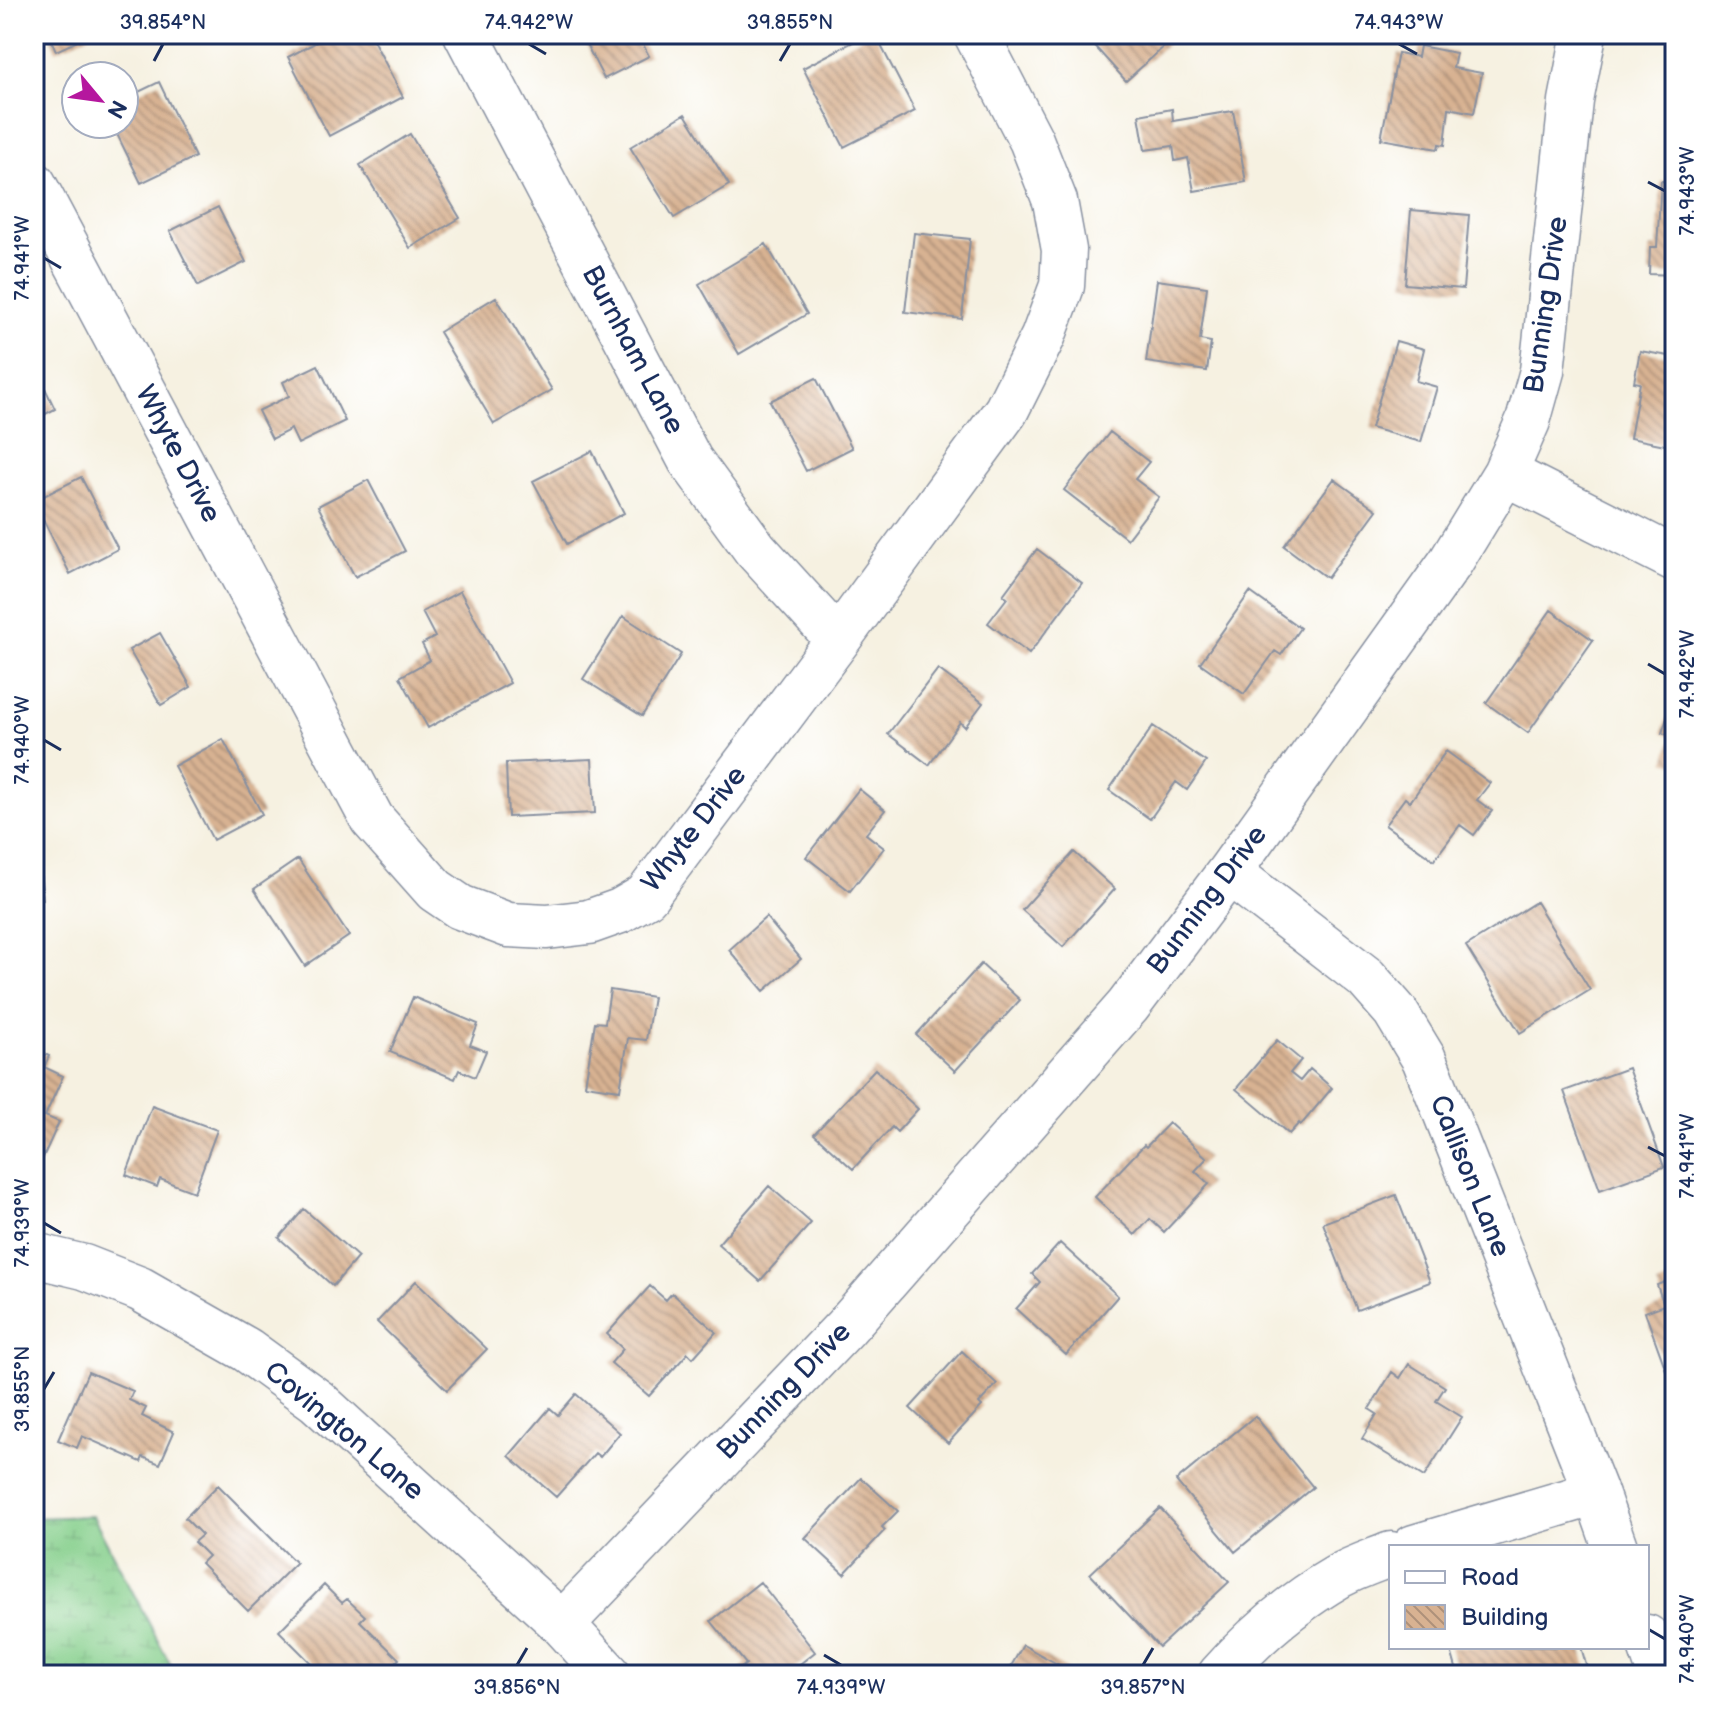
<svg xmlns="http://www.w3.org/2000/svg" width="1709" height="1709" font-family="'Balsamiq Sans',sans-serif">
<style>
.wetland{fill:url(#wetland-marsh);stroke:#507f74;stroke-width:2}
.building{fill:url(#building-back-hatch)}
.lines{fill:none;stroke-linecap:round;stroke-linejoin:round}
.minor-casing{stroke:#8890a0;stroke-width:47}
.minor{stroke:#fff;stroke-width:44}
.ticks{fill:none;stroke:#1b2f5e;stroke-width:3}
.labels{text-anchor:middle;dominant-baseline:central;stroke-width:6;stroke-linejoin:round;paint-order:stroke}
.street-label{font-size:28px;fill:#1b2f5e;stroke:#fff}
.neatline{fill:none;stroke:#1b2f5e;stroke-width:3}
.ticks-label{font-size:20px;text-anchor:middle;fill:#1b2f5e}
</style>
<defs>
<pattern id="wetland-marsh" width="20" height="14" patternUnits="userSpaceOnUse" patternTransform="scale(2)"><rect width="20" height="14" fill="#85cf8b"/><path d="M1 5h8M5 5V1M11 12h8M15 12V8" fill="none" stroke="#72b27a"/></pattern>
<pattern id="building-back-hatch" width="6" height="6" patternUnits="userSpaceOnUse" patternTransform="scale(2)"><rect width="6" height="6" fill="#d8b292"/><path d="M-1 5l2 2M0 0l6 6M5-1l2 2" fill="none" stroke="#ae917a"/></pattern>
</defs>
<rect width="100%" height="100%" fill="#fff"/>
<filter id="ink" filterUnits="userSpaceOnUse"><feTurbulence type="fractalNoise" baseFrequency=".0125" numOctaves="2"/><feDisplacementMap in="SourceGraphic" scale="16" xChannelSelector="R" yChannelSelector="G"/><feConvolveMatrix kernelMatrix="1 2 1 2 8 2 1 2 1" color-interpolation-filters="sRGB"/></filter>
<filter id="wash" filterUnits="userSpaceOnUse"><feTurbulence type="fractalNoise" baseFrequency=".006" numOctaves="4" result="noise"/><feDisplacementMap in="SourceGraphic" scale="32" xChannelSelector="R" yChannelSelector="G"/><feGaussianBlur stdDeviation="1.8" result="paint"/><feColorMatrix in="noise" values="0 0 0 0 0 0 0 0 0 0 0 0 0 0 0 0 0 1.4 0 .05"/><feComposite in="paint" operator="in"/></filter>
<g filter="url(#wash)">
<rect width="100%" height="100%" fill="#f6f1e1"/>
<path class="wetland" d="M93,1516L176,1675H91L89,1670L85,1675H34V1518Z"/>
<g id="blocks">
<path class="building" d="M49,34H93L56,51Z
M332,34H370L403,97L329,136L288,57Z
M581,34H638L649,56L604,79Z
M868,34H875L915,111L844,147L803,68Z
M1097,34H1178L1126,81L1090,41Z
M1420,46L1456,53L1453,68L1482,73L1474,113L1449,108L1445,145L1439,144L1438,149L1381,139L1398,53L1418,57Z
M159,82L195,157L141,183L112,124H124V99Z
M1172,109L1173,121L1233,111L1246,182L1194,191L1188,158L1175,161L1173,146L1145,150L1139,115Z
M685,114L729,185L674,218L630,147Z
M410,134L460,218L410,248L360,165Z
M1661,181L1675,182V275L1649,274L1650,247H1657Z
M218,207L246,262L198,286L170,231Z
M1411,210L1469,215L1463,289L1405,284Z
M914,233L970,239L962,319L905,312Z
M766,244L807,314L739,354L699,284Z
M1157,280L1207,287L1200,340L1211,342L1207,371L1146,362Z
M496,297L552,390L494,424L439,332Z
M1396,341L1424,349L1416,381L1437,387L1421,442L1371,428Z
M1640,351L1675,357V447L1630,438L1640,383L1634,382Z
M34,365L55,409L34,420Z
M318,365L345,421L298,444L291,429L272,439L258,411L289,396L283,382Z
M816,378L852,448L806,471L770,401Z
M1110,432L1149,462L1135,479L1159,497L1127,539L1064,490Z
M592,451L624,513L567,544L533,481Z
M81,477L118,549L70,574L34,501Z
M1334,479L1377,510L1327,578L1284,546Z
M368,480L405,551L355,577L318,506Z
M1037,549L1082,583L1029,654L988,623L1007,598L1003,595Z
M460,591L510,683L428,728L400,677L430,660L422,644L435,637L422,612Z
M1250,592L1300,628L1281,655L1275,651L1244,694L1200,663Z
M1551,610L1593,640L1528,733L1486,703Z
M623,616L681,654L642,716L583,679Z
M160,633L191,687L161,705L129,650Z
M938,669L983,703L965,727L960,722L929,765L888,734Z
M1672,703L1675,704V764L1665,761L1673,736L1662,733Z
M1153,726L1206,762L1187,790L1176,782L1150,819L1109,790Z
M223,739L262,814L213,840L174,766Z
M1446,751L1490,783L1477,800L1492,811L1474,835L1460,825L1434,860L1385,825L1405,798L1410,802Z
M592,759L595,813L508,817L506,763Z
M859,789L885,810L866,834L884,848L850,891L806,857Z
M1074,852L1115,889L1063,947L1022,910Z
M298,859L349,936L305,966L254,889Z
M39,861L43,899L34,900V862Z
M1536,902L1590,990L1520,1033L1466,946Z
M766,917L801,959L764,991L729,950Z
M981,964L1020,1000L955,1071L916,1035Z
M610,990L653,997L646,1040L628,1038L620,1090L585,1085L595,1022L605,1023Z
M413,997L478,1024L470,1045L486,1051L475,1077L459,1070L455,1079L390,1052Z
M1277,1040L1301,1060L1290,1073L1300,1081L1310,1069L1332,1088L1301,1125L1299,1123L1289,1134L1236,1089Z
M34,1049L49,1056L44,1067L63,1076L45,1116L59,1122L40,1164L34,1162Z
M1628,1068L1664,1167L1600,1190L1564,1091Z
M875,1069L918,1109L897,1132L892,1127L853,1169L814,1134Z
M152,1106L217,1130L194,1192L160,1179L157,1187L126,1175Z
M1169,1123L1207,1158L1195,1171L1209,1184L1164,1232L1150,1219L1135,1235L1095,1197L1144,1145L1146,1147Z
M769,1186L811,1223L760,1281L718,1244Z
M1396,1195L1430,1282L1357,1310L1323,1223Z
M304,1209L358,1257L333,1286L279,1238Z
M1060,1243L1118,1296L1066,1355L1016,1309L1040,1282L1032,1274Z
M1675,1278V1370L1667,1373L1645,1312L1664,1305L1657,1285Z
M416,1281L487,1349L447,1390L377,1322Z
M650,1286L666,1300L672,1293L716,1332L693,1358L688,1353L649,1396L611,1363L623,1349L607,1334Z
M962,1351L997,1384L979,1403L982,1406L948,1443L910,1408Z
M1409,1364L1445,1387L1436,1401L1462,1417L1424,1477L1362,1439L1377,1414L1369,1409L1392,1372L1400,1378Z
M88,1372L133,1391L129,1400L146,1408L142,1416L174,1432L160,1464L143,1457L141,1462L82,1436L77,1448L58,1440Z
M576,1394L620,1433L600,1457L595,1453L556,1497L509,1456L550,1408L558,1415Z
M1255,1416L1313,1487L1235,1552L1176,1481Z
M861,1478L898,1511L882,1527L885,1530L844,1574L805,1538Z
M218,1485L296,1563L248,1611L201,1563L208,1556L194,1542L202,1535L185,1518Z
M1160,1508L1229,1582L1159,1647L1090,1574Z
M760,1582L815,1652L786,1675H736L735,1673L746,1664L711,1621Z
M324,1585L342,1603L347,1599L365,1616L360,1621L399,1659L383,1675H323L279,1631Z
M1023,1645L1077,1675H1006Z
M1450,1647H1581L1589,1675H1458Z"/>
</g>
</g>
<g filter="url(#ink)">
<use href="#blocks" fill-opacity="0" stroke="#8890a0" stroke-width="2"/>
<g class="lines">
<g class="minor-casing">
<path id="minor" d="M466,34L690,460L755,549L838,640
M34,184L372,819L435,890L460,907L508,925L547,927L589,922L620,911L646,896L838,640L1006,411L1043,337L1062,286L1064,250L1055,201L1031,140L976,34
M1505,473L1675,559
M1229,872L1366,978L1395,1011L1424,1059L1596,1493L1615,1547
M34,1255L84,1267L140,1289L247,1350L317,1401L562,1624L609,1675
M1414,1547L1596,1493
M562,1624L845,1328L1128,1006L1229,872L1450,563L1505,473L1528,421L1542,371L1571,101L1584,34
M1647,1637L1660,1675
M1220,1675C1254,1636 1294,1602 1339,1576C1355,1567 1374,1561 1391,1554"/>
</g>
<use href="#minor" class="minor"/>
</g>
</g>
<path class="ticks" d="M529,44L546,54M1399,44L1417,54M154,61L163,44M780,61L790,44M1648,182L1665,191M44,258L61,268M1648,664L1665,674M44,740L61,750M1648,1147L1665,1156M44,1223L61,1233M44,1389L54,1372M1648,1629L1665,1639M824,1655L841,1665M517,1665L527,1648M1143,1665L1153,1648"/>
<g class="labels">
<g class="street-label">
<text transform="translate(1546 305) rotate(-82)">Bunning Drive</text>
<text transform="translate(633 350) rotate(62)">Burnham Lane</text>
<text transform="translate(178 454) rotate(62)">Whyte Drive</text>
<text transform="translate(694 829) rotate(-52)">Whyte Drive</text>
<text transform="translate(1207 900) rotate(-53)">Bunning Drive</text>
<text transform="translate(1470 1176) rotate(68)">Callison Lane</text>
<text transform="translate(784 1391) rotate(-46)">Bunning Drive</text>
<text transform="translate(344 1431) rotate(40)">Covington Lane</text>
</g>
</g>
<rect width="1709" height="1709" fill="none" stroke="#fff" stroke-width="88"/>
<rect x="1389" y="1545" width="260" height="104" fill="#ffffff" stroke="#a4acbf" stroke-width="2"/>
<rect x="1405" y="1571" width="40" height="12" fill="#ffffff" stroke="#a4acbf" stroke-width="2"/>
<text x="1461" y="1585" font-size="24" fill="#1b2f5e">Road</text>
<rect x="1405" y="1605" width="40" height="24" fill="url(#building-back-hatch)" stroke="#a4acbf" stroke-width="2"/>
<text x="1461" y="1625" font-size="24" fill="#1b2f5e">Building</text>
<g transform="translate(100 100) rotate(119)"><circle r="38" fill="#ffffff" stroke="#a4acbf" stroke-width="2"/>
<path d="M0-6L14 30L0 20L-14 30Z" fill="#b5179e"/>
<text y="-12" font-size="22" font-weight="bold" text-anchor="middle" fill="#1b2f5e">N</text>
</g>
<rect x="44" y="44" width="1621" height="1621" class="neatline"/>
<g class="ticks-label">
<text x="163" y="29">39.854°N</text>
<text x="529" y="29">74.942°W</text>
<text x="790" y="29">39.855°N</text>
<text x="1399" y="29">74.943°W</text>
<text transform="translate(1687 191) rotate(-90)" y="7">74.943°W</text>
<text transform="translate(22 258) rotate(-90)" y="7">74.941°W</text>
<text transform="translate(1687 674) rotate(-90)" y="7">74.942°W</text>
<text transform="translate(22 740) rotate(-90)" y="7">74.940°W</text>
<text transform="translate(1687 1156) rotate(-90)" y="7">74.941°W</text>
<text transform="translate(22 1223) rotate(-90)" y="7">74.939°W</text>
<text transform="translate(22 1389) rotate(-90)" y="7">39.855°N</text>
<text transform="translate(1687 1639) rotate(-90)" y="7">74.940°W</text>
<text x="517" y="1694">39.856°N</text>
<text x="841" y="1694">74.939°W</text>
<text x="1143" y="1694">39.857°N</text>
</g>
</svg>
